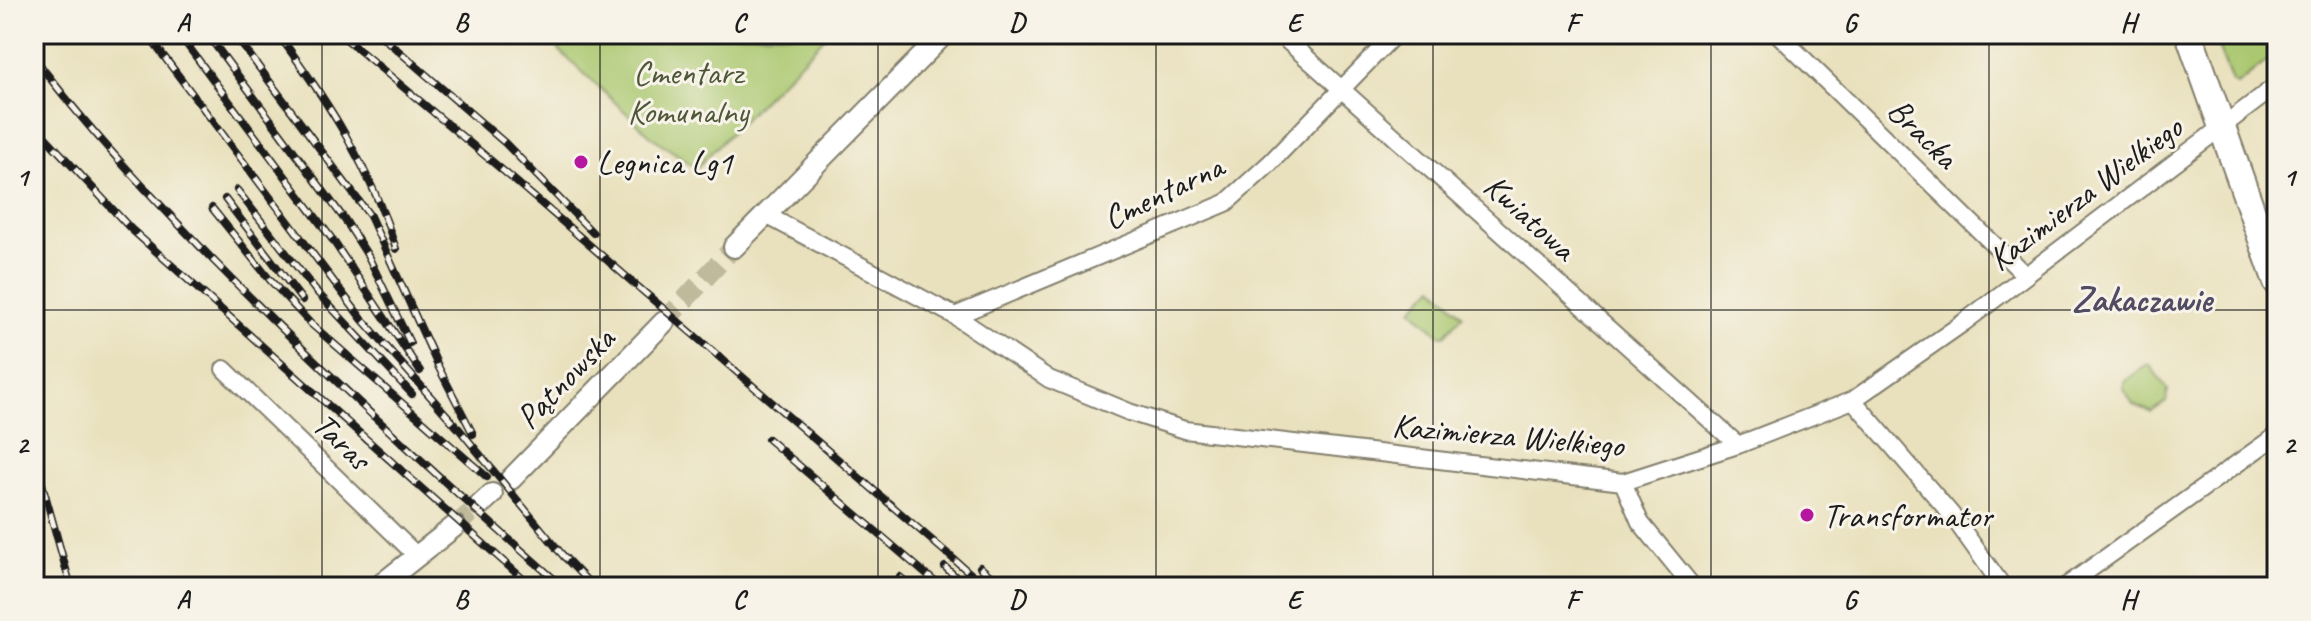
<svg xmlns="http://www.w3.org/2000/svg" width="2311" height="621" font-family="Caveat,sans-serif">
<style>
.green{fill:#aac86f;stroke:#637246;stroke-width:2}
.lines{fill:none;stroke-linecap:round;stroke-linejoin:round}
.tertiary-tunnel{stroke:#c0ba9d;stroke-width:20;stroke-dasharray:20 10;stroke-linecap:butt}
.minor-casing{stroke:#827e6c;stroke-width:20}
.tertiary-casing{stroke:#827e6c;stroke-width:24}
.primary-casing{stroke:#827e6c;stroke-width:30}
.minor{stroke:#fff;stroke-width:16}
.tertiary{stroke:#fff;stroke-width:20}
.primary{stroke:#fff;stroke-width:26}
.rail-casing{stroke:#1c1c1c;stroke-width:8}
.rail{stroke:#f7f3e8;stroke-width:5;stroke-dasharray:15;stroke-linecap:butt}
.grid{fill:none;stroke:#1c1c1c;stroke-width:2;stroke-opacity:0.55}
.poi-dot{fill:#b5179e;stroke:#f7f3e8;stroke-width:3}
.labels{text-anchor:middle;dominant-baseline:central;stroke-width:6;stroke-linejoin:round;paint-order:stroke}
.park-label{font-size:34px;fill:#4e5839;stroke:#f7f3e8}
.street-label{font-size:34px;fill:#1c1c1c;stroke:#f7f3e8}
.poi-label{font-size:34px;fill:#1c1c1c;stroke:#f7f3e8;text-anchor:start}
.neighbourhood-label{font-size:36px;font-weight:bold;fill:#514c63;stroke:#f7f3e8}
.neatline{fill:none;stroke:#1c1c1c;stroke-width:3}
.grid-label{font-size:26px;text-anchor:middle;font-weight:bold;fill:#1c1c1c}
</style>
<rect width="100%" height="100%" fill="#f7f3e8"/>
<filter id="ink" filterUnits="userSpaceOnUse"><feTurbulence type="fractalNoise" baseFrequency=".0125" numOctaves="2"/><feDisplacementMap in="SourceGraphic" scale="16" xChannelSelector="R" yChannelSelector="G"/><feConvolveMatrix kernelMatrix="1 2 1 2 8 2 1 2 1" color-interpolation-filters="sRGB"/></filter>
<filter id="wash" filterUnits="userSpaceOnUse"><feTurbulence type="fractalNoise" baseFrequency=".006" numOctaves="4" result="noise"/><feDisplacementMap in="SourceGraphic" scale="32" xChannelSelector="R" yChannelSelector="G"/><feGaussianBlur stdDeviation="1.8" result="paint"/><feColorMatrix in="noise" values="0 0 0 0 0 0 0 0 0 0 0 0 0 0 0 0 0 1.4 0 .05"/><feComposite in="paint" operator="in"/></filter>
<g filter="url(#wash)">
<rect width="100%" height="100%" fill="#e9e1bd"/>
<path class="green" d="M542,34H828L696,168L652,137Z
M2213,34H2277V53L2237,85L2232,82Z
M1434,286L1463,315L1444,336L1437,333L1412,309Z
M2149,364L2168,390L2167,401L2151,412L2133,404L2123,388L2125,381Z"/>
</g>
<g filter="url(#ink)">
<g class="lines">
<path class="tertiary-tunnel" d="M664,322L734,247
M455,526L480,505"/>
<g class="minor-casing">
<path id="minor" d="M1280,34L1738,445
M1778,34L2025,275
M766,215L955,316L1049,379L1129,412L1185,430L1623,482L1738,445L1853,400L1963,323L2277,85
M955,316L1226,203L1270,163L1395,34
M224,369L417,556
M1853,400L1951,514L2003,587
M1623,482L1640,522L1693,587
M2065,587L2277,435"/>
</g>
<g class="tertiary-casing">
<path id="tertiary" d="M734,247L944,34
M511,479L664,322
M480,505L492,494
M378,587L455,526"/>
</g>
<g class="primary-casing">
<path id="primary" d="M2189,34L2277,282"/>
</g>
<use href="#minor" class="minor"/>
<use href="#tertiary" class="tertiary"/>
<use href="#primary" class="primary"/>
<g class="rail-casing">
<path id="rail" d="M147,34L362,319L459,429L565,558
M179,34L332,239L420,371
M207,34L345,220L368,256L410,343
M234,34L370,216L439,368L473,434
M278,34C328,101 371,169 396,249
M340,34L513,179L986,587
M379,34L505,143L593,233
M34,57C88,130 151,196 214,261C326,375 443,482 563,587
M34,125L131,229L532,587
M237,190L315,290L412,394
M225,199L302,300
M212,208L270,280L310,323L487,477
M768,439L941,587
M34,455L71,587
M557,549L593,587
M945,567L967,587
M980,567L1003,587
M900,577L912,587"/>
</g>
<use href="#rail" class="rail"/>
</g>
</g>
<path class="grid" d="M322,34V587M600,34V587M878,34V587M1156,34V587M1433,34V587M1711,34V587M1989,34V587M34,310H2277"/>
<g class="poi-dot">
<circle cx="581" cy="162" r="8"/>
<circle cx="1807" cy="515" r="8"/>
</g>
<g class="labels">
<g class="park-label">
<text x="688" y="72">Cmentarz<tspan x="688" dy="39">Komunalny</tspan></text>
</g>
<g class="street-label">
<text transform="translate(1923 133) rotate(45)">Bracka</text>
<text transform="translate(1163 192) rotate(-26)">Cmentarna</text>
<text transform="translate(2085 193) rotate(-37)">Kazimierza Wielkiego</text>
<text transform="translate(1530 217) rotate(42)">Kwiatowa</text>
<text transform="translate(565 378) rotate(-46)">Pątnowska</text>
<text transform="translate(1508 435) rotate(5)">Kazimierza Wielkiego</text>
<text transform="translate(342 441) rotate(44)">Taras</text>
</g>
<g class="poi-label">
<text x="597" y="162">Legnica Lg1</text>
<text x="1823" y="515">Transformator</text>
</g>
<g class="neighbourhood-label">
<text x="2142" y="299">Zakaczawie</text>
</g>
</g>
<rect width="2311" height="621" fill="none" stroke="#f7f3e8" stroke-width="88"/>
<rect x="44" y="44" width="2223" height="533" class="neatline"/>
<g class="grid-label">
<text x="183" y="31">A</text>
<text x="461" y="31">B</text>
<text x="739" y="31">C</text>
<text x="1017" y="31">D</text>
<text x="1294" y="31">E</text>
<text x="1572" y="31">F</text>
<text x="1850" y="31">G</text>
<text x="2128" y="31">H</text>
<text x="22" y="186">1</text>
<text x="2289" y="186">1</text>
<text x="22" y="453">2</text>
<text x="2289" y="453">2</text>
<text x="183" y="608">A</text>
<text x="461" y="608">B</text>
<text x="739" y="608">C</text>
<text x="1017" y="608">D</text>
<text x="1294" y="608">E</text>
<text x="1572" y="608">F</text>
<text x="1850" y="608">G</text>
<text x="2128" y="608">H</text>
</g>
</svg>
